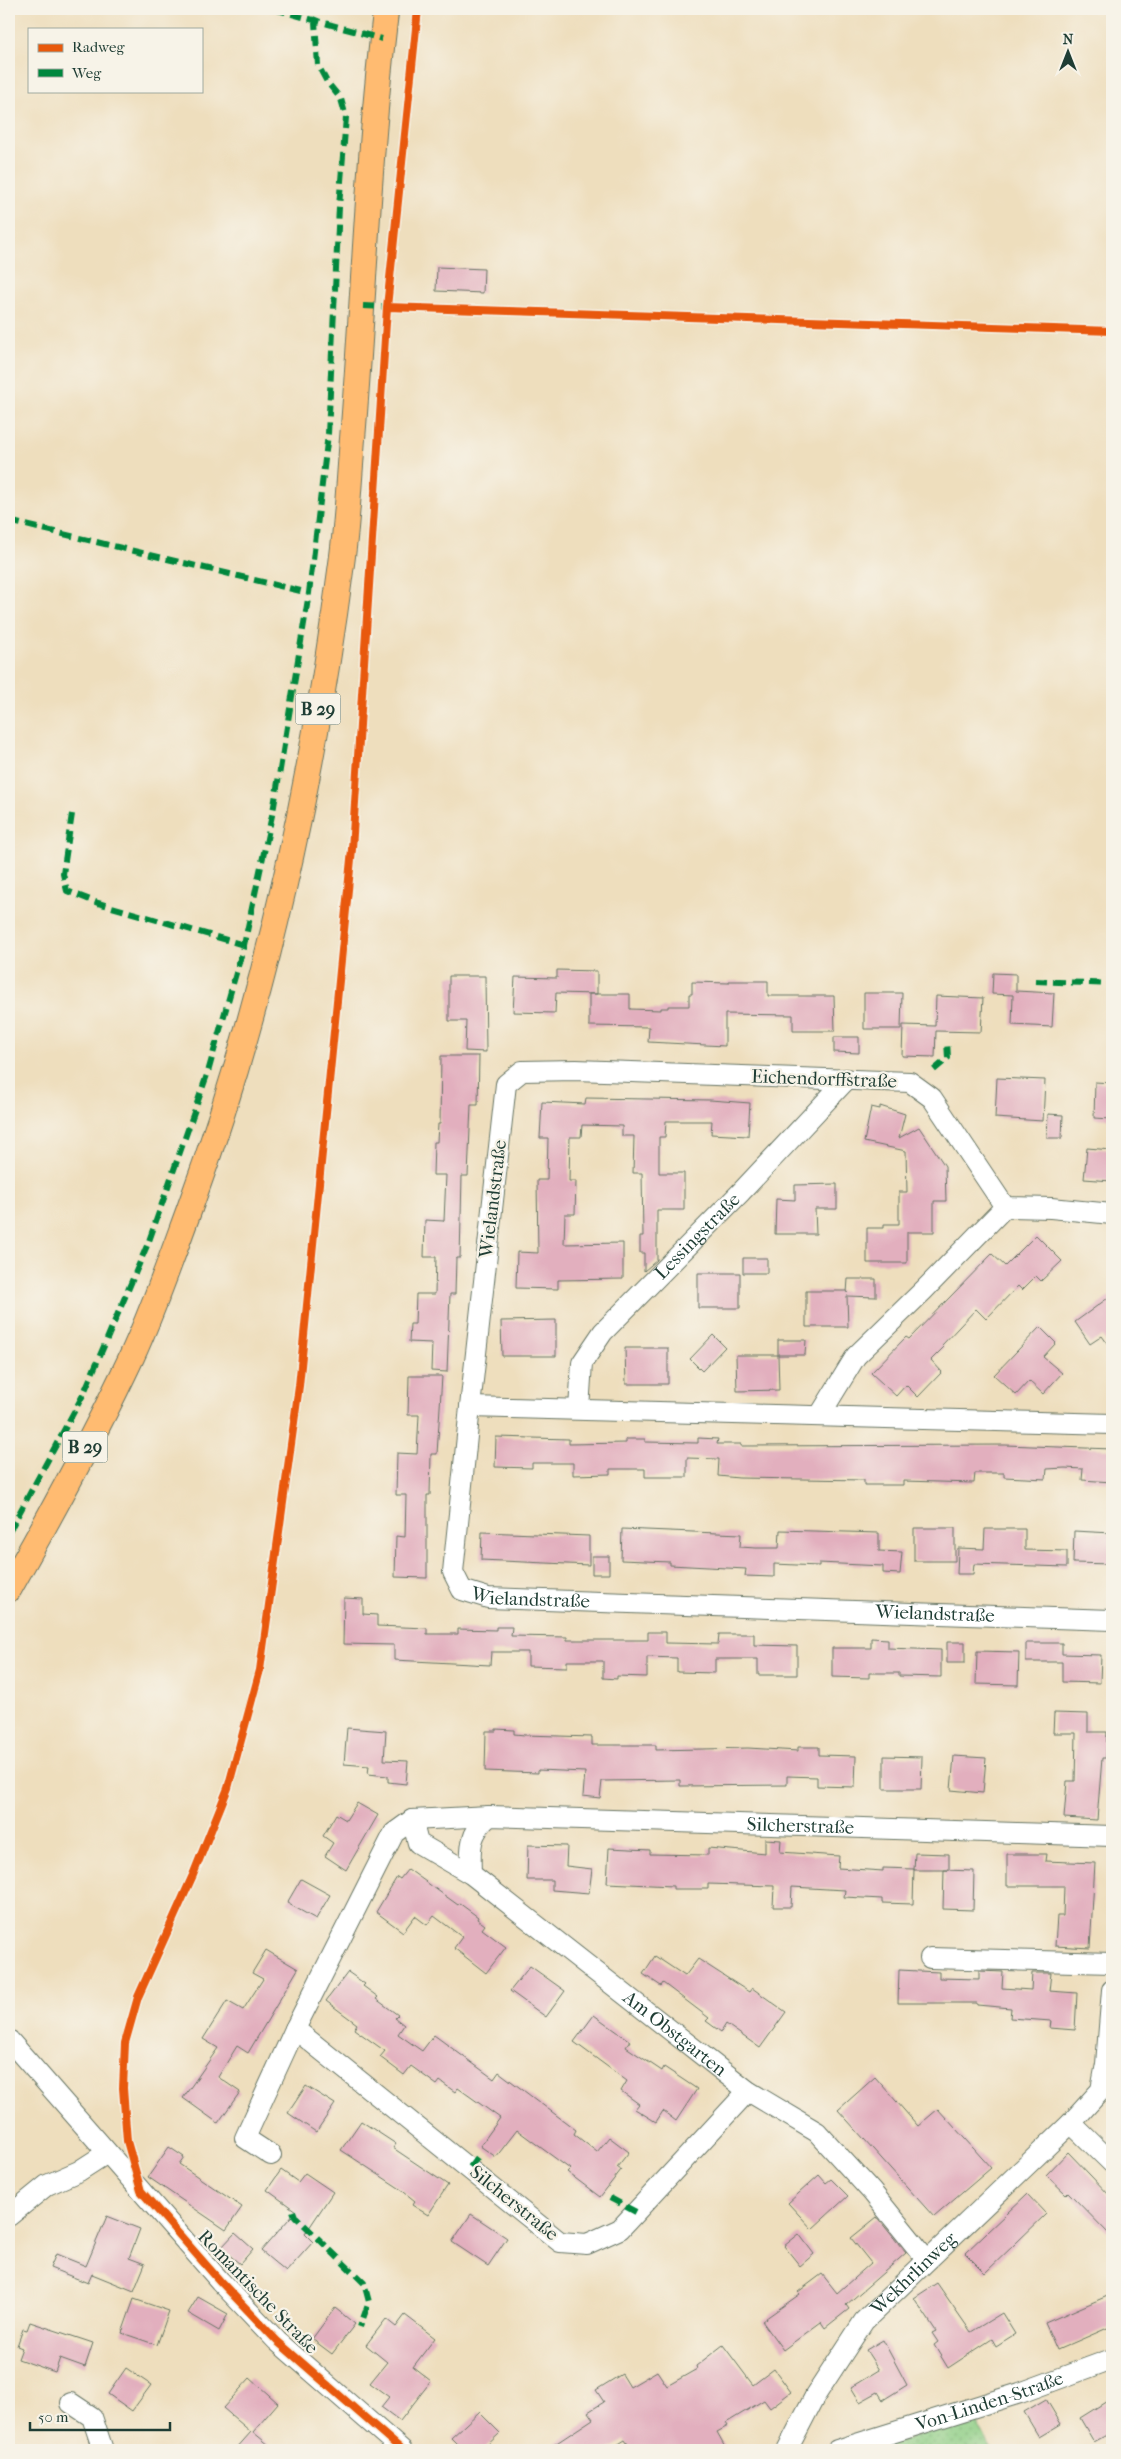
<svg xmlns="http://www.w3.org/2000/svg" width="1121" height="2459" font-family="'IM FELL French Canon',serif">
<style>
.green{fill:url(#green-dots);stroke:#56865c}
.building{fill:#e2afbe}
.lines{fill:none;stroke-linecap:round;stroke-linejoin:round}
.minor-casing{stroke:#677564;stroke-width:22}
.major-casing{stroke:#677564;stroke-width:27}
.minor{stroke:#fff;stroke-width:20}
.major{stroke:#ffbb71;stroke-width:25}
.quiet{stroke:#00873e;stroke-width:6;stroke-dasharray:12 6;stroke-linecap:butt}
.cycleway-casing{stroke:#f7f3e8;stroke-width:11}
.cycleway{stroke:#e8590c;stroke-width:8}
.labels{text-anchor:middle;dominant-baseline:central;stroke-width:4.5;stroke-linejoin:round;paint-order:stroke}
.shield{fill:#f7f3e8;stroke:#60746a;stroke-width:1}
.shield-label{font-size:18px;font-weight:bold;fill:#1f3d34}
.street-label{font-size:19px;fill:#1f3d34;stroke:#f7f3e8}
</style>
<defs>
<pattern id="green-dots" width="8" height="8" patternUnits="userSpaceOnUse" patternTransform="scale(1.25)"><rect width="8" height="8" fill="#8ece85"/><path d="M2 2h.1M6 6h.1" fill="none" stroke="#73a86e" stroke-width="1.8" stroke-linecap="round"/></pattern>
</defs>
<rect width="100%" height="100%" fill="#f7f3e8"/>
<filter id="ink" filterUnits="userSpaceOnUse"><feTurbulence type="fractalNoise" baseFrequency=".02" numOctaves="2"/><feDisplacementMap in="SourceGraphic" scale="10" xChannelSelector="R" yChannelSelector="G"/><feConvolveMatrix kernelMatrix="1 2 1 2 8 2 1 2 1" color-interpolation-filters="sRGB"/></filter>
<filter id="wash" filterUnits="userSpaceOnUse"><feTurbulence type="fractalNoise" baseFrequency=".0096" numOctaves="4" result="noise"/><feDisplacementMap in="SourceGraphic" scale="20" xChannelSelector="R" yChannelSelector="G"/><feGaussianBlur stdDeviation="1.12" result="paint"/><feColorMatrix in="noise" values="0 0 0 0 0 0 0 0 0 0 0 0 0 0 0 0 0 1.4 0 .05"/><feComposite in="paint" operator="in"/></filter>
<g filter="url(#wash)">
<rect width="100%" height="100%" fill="#eedebd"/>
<path class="green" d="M974,2419L993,2450H866Z"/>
<g id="blocks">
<path class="building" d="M437,267L484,269L483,293L436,291Z
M557,970L597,971V994L556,993L555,1013L513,1012L515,977L557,978Z
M993,973L1016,974V991L1054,993L1052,1027L1012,1025L1013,995L992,994Z
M449,976H485L486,1052L465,1051L466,1021H449Z
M729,981H768V996H834L835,1031H793V1015L725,1014V1046L648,1042L649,1027L589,1026V994H630V1009L661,1010V1008H668V1006H689V994H692V982L729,983Z
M864,993H902L901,1029H864Z
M936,996L983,998L981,1032L936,1031L935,1057L902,1056L903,1025L935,1026Z
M834,1037H859V1053L834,1052Z
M441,1056H479L478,1105H471L468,1176H462L460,1258H456L455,1294H450L447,1372L431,1371L432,1343L409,1342L410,1324H415L416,1294H435L436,1257H424L425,1220L444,1221L446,1175H433L434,1142H437L438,1124H440Z
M997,1078L1045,1080L1043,1121L995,1118Z
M1095,1082L1112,1083V1119L1094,1118Z
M586,1098L710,1100L750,1103L748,1136L711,1134L712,1121H666L665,1137H659V1173H684V1210H657V1260L644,1271V1253H640V1236H643L642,1173H633L634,1136H622V1126L582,1125L581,1137H570L569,1181H576L575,1214H565L564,1244L623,1243V1279L558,1280V1289L516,1288L517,1252L538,1253L537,1180H547L548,1138H540L542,1102L585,1104Z
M880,1106L905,1114L899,1138L919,1127L945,1166L946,1201H934V1232H907V1263H867V1228H884V1224H899V1192H907L906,1151L864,1142L871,1107L880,1109Z
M1048,1114L1063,1115L1062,1138H1047Z
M1087,1148L1112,1150V1181L1084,1179Z
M837,1184V1209H815L816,1234H775L776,1199L795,1200V1185Z
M1036,1235L1062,1261L1041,1281L1036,1276L1022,1290L1018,1286L986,1319L976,1309L942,1345L944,1347L931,1360L942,1372L918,1397L906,1385L896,1396L871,1373L906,1337L909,1339L992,1254L1005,1266Z
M743,1258H767V1273H743Z
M698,1273H740V1308H698Z
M848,1279H876V1297L847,1296L848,1327H806V1291H847V1293Z
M1112,1295V1350L1102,1336L1090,1344L1075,1322Z
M556,1320V1356H502L501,1321Z
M1040,1327L1056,1343L1043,1357L1062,1373L1043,1394L1029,1381L1016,1395L994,1375Z
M713,1335L725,1347L702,1371L690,1359Z
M778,1340H806L805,1355H778Z
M625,1348H668V1384H626Z
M736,1355H778L779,1390L737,1391Z
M409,1376H442L437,1454H431L430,1495H427V1578L395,1577L396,1536L405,1537L406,1495H396L397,1453L417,1454L419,1415H408Z
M496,1437L569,1439V1444L626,1443V1439H645V1442L698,1443V1438L718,1439L717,1444H741V1446L1005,1445L1112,1449V1482L1082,1480L1083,1469L1065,1468L1047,1469L1046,1479L1004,1477V1473H975L974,1483L903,1481V1485H864V1480L739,1478L718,1476L719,1459L687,1458V1477H645V1469H610V1474L573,1475V1463H532V1468L495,1467Z
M914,1528H955V1561H914Z
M622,1529L741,1534L740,1547L756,1548H779L780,1530L879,1533V1551L902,1552L900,1574L883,1573V1566L819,1563V1566L774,1564V1577L745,1576L746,1569L670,1565V1562L621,1560Z
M985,1529H1025V1550L1067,1551V1567L974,1564L973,1574H957L958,1548L984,1549Z
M1074,1531L1112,1533V1564L1073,1563Z
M482,1532L589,1536V1565L481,1560Z
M592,1556H609V1574H592Z
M344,1598L363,1599V1614L377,1615V1626L427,1628V1634H458V1629L496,1630V1627H512L511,1636L567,1637V1640H648V1632H666V1643L718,1644L719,1634H754V1645L797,1646V1675H758V1659H715V1673L677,1672V1658L647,1657V1677L617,1676V1679L603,1678V1661H567V1667L528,1666V1652H491L490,1665L394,1660V1645L343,1644Z
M871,1638L888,1639V1648L941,1650V1677L899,1676V1673H869V1678L832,1677V1648H871Z
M947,1642H965V1663H947Z
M1026,1643H1062V1654L1101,1655L1100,1683L1062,1682V1662H1026Z
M977,1651L1019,1652L1018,1685L976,1684Z
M1054,1713L1088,1714V1732H1107L1106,1758H1102L1097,1820L1064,1818L1067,1781H1075L1076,1733H1053Z
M347,1728L386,1731L384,1760L408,1761L406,1784L388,1782V1776L368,1774L369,1766L344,1764Z
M496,1729L514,1730V1734L525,1735L592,1737V1745H656V1750L748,1748L798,1751V1747H819V1755L856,1756L855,1787L817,1786V1777L787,1776V1785L680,1786V1780L602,1781L600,1798L583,1796L585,1772L538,1770V1773L485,1771L486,1731H496Z
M884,1756L922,1757L921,1789H884Z
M954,1756L986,1758L983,1793L951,1790Z
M357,1803L378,1815L346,1870L325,1856L333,1843L323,1836L336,1814L346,1820Z
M765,1839L781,1840L780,1852L839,1856L838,1868L883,1871V1868L914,1869L913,1904L882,1903V1899L844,1897L845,1890L792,1887L791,1907H773L774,1886L708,1884V1889H673V1886L607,1883L609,1848L650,1850V1854L708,1855V1848L765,1853Z
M528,1845L567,1846L566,1866L592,1869L589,1893L552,1890V1880H527Z
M915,1853L949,1854V1870H914Z
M1007,1854H1046L1045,1861L1095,1863L1090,1948L1055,1946L1057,1916H1063L1064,1886H1007Z
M408,1869L458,1905L459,1903L478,1917L477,1919L485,1925L482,1929L506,1947L486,1973L454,1948L462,1937L434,1916L427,1925L415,1916L403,1932L376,1912L397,1877L400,1879Z
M944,1870L974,1871L973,1910L943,1909Z
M301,1879L330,1895L316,1919L287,1903Z
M266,1950L298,1969L248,2053L237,2046L218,2077L240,2092L218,2123L183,2098L218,2048L203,2039L227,2001L243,2010L263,1979L252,1973Z
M655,1956L685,1976L698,1959L749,1992L752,1988L786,2012L760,2048L726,2024L721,2032L706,2021L709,2018L663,1983L661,1986L643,1974Z
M530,1966L565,1991L546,2017L510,1991Z
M899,1970L939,1972V1978L979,1979V1971L1003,1972L1002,1988L1031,1990L1032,1973H1051L1049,1991L1077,1993L1075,2030L1050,2028L1051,2021L1010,2018L1011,2008L977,2005V2003H898Z
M348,1972L365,1984L363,1986L378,1997L376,1999L398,2015L395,2018L404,2025L398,2034L422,2051L434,2035L494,2079L499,2072L576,2130L574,2134L597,2152L609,2137L629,2152L617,2167L621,2170L600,2197L567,2172L570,2169L517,2130L496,2157L480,2146L500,2118L458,2088L455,2092L440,2081L437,2085L411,2066L404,2075L380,2057L385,2051L354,2029L357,2024L326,2001Z
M594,2015L630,2041L626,2047L662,2071L664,2067L697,2089L676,2121L663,2111L656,2122L635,2109L639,2104L621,2091L627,2081L574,2042Z
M875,2077L918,2126L938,2109L991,2168L934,2217L838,2110Z
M306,2086L335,2104L316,2132L288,2113Z
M361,2121L396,2144L393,2148L448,2185L428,2215L412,2205L415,2201L399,2188L341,2150Z
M169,2147L184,2157L179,2164L242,2207L226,2230L148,2177Z
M1068,2152L1112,2198V2237L1068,2192L1066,2194L1046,2175Z
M281,2170L298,2182L305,2173L333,2192L305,2234L313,2242L286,2272L261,2251L296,2211L267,2190Z
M819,2175L826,2183L831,2179L848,2196L812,2229L788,2203Z
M1027,2194L1046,2214L985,2273L965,2253Z
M471,2214L507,2238L488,2266L452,2242Z
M107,2216L140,2229L129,2258L145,2264L134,2291L92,2274L88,2283L50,2268L56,2254L86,2266Z
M877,2217L906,2253L846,2305L849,2309L825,2328L821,2322L783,2350L762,2321L800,2294L798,2292L822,2274L837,2293L871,2263L851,2238Z
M235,2233L253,2249L240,2264L221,2248Z
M799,2234L814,2254L800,2266L784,2246Z
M937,2283L971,2332L1002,2313L1015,2334L996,2346L992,2339L948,2368L934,2345L938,2342L932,2333L936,2331L914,2298Z
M1112,2294V2326L1057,2350L1045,2323Z
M198,2297L228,2314L219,2331L188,2313Z
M134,2299L169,2311L157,2345L122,2333Z
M335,2308L355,2324L332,2354L312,2339Z
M405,2315L435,2338L413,2367L431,2381L400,2421L381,2407L389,2397L370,2383L387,2362L366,2345L386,2319L396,2327Z
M30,2322L93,2343L85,2367L60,2358L55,2372L18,2359L22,2348L17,2346L23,2329L27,2330Z
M883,2340L907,2385L883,2400L878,2392L860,2402L851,2387L879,2370L866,2350Z
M723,2345L753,2385L774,2369L791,2392L770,2408L764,2400L726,2423L728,2426L717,2432L727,2450H632L625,2440L609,2450H546L593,2419L588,2412L604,2402L596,2390L622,2374L630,2387L657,2371L667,2386L697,2369L696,2366Z
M126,2368L151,2385L132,2411L108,2394Z
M250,2378L278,2403L253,2432L275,2450H235L251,2432L223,2408Z
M1112,2398V2432L1094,2442L1080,2418Z
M1046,2399L1061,2424L1039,2437L1024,2412Z
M479,2412L500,2433L482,2450H463L451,2438Z"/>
</g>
</g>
<g filter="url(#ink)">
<use href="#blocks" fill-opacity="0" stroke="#677564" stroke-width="1"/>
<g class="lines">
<g class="minor-casing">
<g id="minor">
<path id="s1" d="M1112,1214L1051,1208L1005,1207L932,1098L910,1082L576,1070L522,1071L506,1084L470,1407L453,1572L462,1590L488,1598L1112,1620"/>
<path d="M470,1407L1112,1424"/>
<path id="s2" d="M579,1409L582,1363L603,1332L741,1192L847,1079"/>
<path d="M820,1415L856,1356L924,1290L1005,1207"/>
<path id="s3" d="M412,1820L418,1843L471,1874L748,2091L817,2132L872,2192L927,2260"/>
<path d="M471,1874C470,1848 469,1834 489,1816"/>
<path d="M930,1958L1112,1963"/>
<path d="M9,2040L220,2281L277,2341L402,2450"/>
<path id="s4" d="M748,2091L620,2229L587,2244L560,2242L295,2029L394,1833L412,1820L489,1816L1112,1836"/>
<path d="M1071,2123L1112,2163"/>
<path d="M271,2155L245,2138L295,2029"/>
<path d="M9,2216L47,2185L79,2171L107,2153"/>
<path d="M71,2403L92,2417L103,2450"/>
<path id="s5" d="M787,2450L815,2396L864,2321L1071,2123L1101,2090L1106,2064L1112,1990"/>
<path id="s6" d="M837,2450L1020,2393L1112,2359"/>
</g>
</g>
<g class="major-casing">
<path id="major" d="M9,1589C52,1513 95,1435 132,1356C154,1308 171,1259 189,1210C266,1000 313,781 342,560C347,522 349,483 352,445C364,300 368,153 386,9"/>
</g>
<use href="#minor" class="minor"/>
<use href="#major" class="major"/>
<path class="quiet" d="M274,9L382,39
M363,306L390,307
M9,521L309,593
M72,814L63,874L67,891L98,903L244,945
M1035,981L1112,984
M934,1070L948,1058L947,1041
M9,1532L83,1395L149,1241L208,1072L244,945L274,806L309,593L328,434L339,207L346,117L341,99L327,82L318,65L315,22L320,9
M470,2167L481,2153
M610,2198L636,2212
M293,2211L295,2216L364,2283L369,2302L360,2327"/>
<g class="cycleway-casing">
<path id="cycleway" d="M387,307L1112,331
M402,2450L277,2341L220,2281L141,2191L127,2141L123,2088L125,2043L138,1997L193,1875L228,1788L260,1670L299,1386L352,849L387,307L418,9"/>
</g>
<use href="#cycleway" class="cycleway"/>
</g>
</g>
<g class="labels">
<g class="shield">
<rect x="295.5" y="693.5" width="45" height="31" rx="4"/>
<rect x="62.5" y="1431.5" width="45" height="31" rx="4"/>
</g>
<g class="shield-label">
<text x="318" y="709">B 29</text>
<text x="85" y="1447">B 29</text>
</g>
<g class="street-label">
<text transform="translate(824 1079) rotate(2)">Eichendorffstraße</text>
<text transform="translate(493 1199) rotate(-83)">Wielandstraße</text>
<text stroke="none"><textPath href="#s2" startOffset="218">Lessingstraße</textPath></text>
<text stroke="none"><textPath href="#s1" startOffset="1255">Wielandstraße</textPath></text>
<text stroke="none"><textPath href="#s1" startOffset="1660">Wielandstraße</textPath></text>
<text stroke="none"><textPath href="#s4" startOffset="1222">Silcherstraße</textPath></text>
<text stroke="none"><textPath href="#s3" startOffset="344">Am Obstgarten</textPath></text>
<text transform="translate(514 2203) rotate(39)">Silcherstraße</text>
<text stroke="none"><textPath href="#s5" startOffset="219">Wekhrlinweg</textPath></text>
<text transform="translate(258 2292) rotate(46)">Romantische Straße</text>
<text stroke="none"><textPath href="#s6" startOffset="160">Von-Linden-Straße</textPath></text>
</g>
</g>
<rect width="1121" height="2459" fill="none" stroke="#f7f3e8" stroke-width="30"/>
<rect x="28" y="28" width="175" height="65" fill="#f7f3e8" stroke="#a1aaa0"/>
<rect x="38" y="44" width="25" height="8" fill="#e8590c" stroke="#a1aaa0"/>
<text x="72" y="52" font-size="15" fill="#1f3d34">Radweg</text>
<rect x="38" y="69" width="25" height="8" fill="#00873e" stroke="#a1aaa0"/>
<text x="72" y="78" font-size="15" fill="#1f3d34">Weg</text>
<g transform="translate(1068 52)" stroke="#f7f3e8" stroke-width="4" paint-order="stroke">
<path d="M0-4L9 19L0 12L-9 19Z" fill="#1f3d34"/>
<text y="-8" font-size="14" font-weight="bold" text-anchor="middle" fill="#1f3d34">N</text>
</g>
<path d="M30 2422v8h140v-8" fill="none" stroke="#1f3d34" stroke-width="2.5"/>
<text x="38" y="2422" font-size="15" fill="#1f3d34" stroke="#f7f3e8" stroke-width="4" paint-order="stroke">50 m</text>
</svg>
